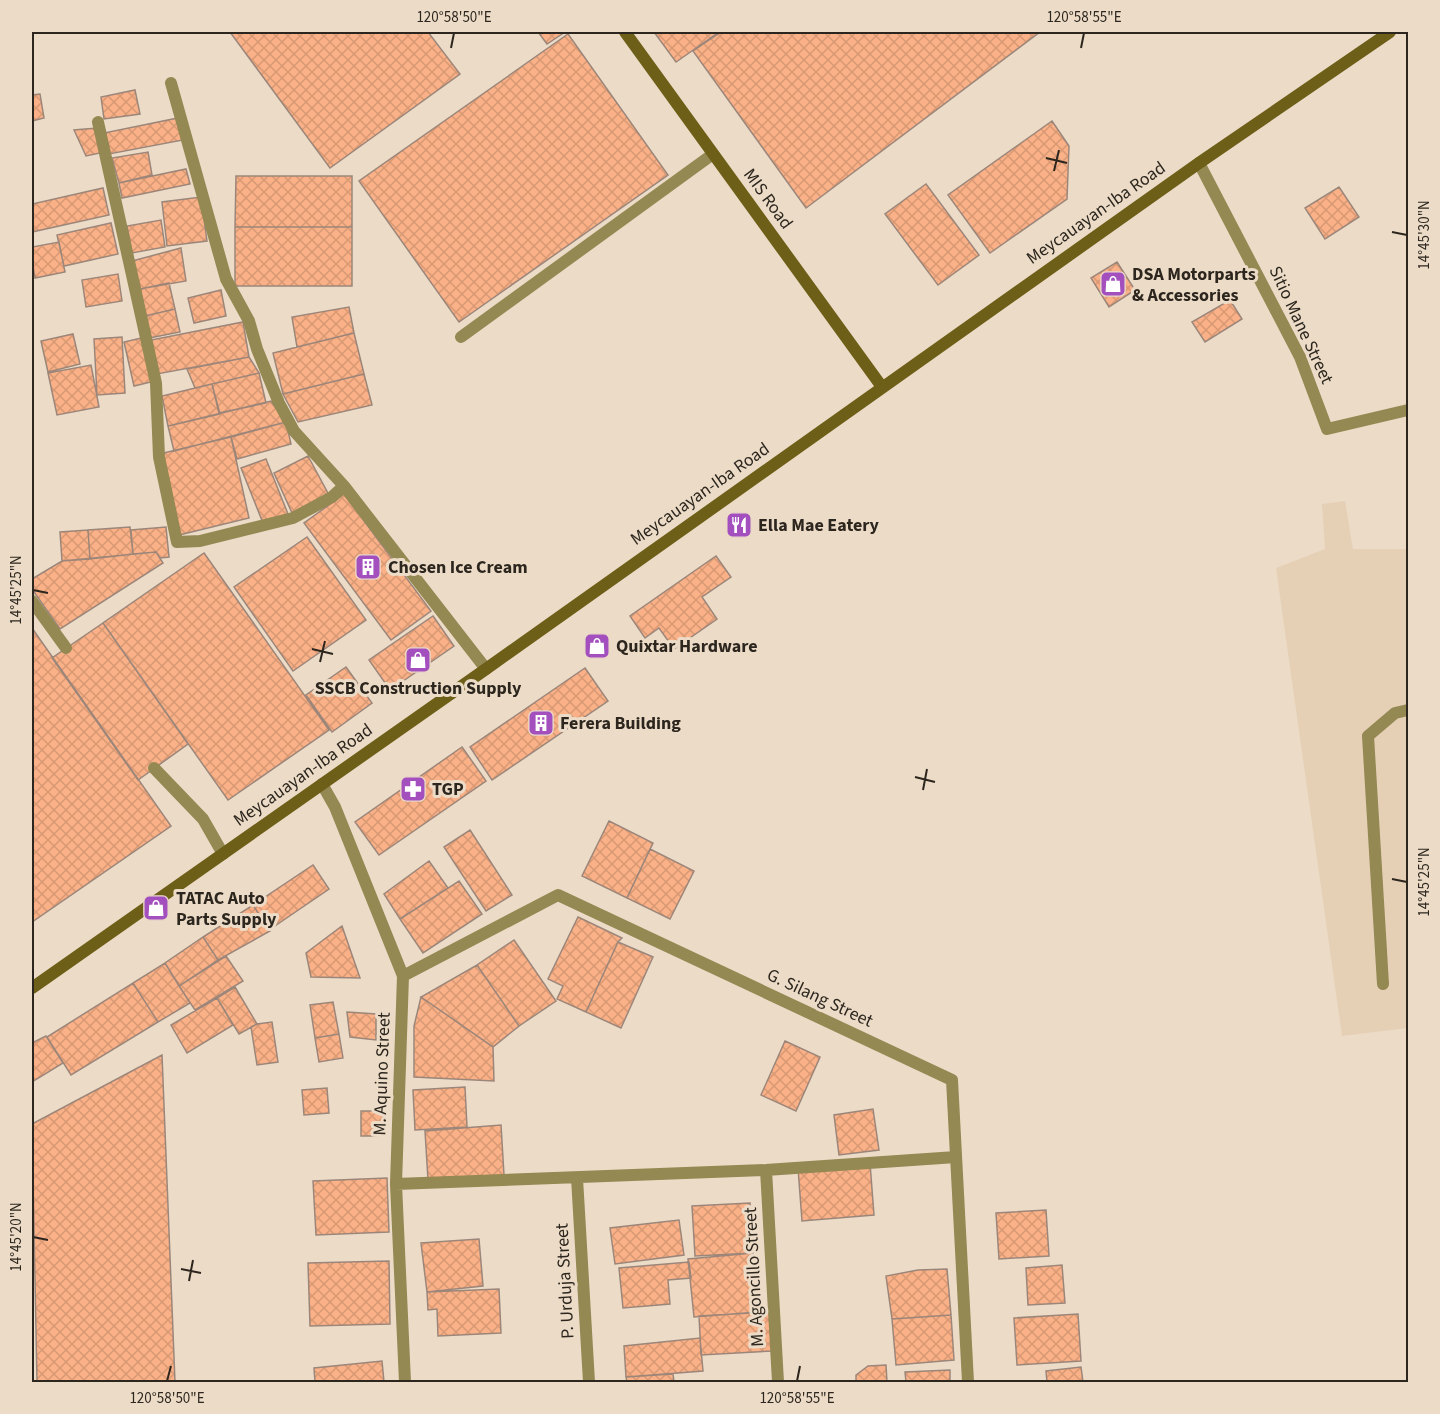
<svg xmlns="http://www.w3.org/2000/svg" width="1440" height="1414" font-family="'Source Sans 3',sans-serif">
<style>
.built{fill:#e5d0b6}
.building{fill:url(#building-cross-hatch);stroke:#9c867a;stroke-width:1.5}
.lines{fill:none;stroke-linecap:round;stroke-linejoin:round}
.lane{stroke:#948853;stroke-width:12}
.street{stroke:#948853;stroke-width:12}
.secondary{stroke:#6d5e18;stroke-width:12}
.ticks{fill:none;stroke:#2c261e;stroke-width:2}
.labels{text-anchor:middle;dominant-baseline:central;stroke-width:6;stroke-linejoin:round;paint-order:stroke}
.street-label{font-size:18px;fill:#2c261e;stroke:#ecdcc7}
.poi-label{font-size:18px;font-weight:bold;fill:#2c261e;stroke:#ecdcc7;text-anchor:start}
.neatline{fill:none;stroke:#2c261e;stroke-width:2}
.ticks-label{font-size:15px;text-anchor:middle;fill:#2c261e}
</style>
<defs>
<pattern id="building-cross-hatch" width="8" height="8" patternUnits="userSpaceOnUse" patternTransform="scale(1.5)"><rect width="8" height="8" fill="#fbb187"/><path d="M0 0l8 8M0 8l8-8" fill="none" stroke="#d79874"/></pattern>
</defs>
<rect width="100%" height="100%" fill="#ecdcc7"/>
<path class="built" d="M1345,501L1353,549H1408V1028L1342,1036L1276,568L1325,549L1322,504Z"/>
<path class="building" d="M230,32H428L460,74L330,168Z
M538,32H565L547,44Z
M654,32H719L676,62Z
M721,32H1040L806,208L693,51Z
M568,34L668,175L459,322L359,181Z
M135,90L140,114L104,119L101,97Z
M40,94L44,118L32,121V95Z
M178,118L183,140L109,154L104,133Z
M1052,121L1069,146L1067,199L990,253L948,195Z
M97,128L100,153L86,156L74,130Z
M148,152L152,175L119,183L112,158Z
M186,169L190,184L122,198L119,183Z
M236,176H352V227H235Z
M926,184L979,255L938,285L885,214Z
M1339,187L1359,217L1325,239L1305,208Z
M103,188L109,215L32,232V204Z
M201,197L207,241L167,246L162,202Z
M161,220L165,247L132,253L127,226Z
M111,223L118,254L64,266L57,235Z
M235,227H352V286H235Z
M59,242L65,272L35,278L32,259V247Z
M181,248L186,281L140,289L132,261Z
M1117,262L1135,290L1109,307L1091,278Z
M118,274L122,301L86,307L82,280Z
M169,283L175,309L145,316L140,289Z
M221,290L226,316L194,323L188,298Z
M1230,300L1242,319L1205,342L1192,322Z
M349,307L354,333L297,347L292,317Z
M175,309L180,332L149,338L145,316Z
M243,322L249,357L157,374L151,340Z
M354,333L364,374L283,394L273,353Z
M73,334L80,364L48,372L41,341Z
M122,337L125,393L97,395L94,339Z
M146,337L155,381L134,386L124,342Z
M249,357L259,373L195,388L187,369Z
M91,365L99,407L57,415L48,373Z
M259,373L266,403L219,413L212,384Z
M364,374L372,405L298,422L283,394Z
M212,384L220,414L168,426L162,396Z
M271,401L286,422L174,451L168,426Z
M286,422L291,444L237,459L231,437Z
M231,437L249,518L179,535L159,454Z
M308,456L330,497L292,513L274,473Z
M266,459L288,514L263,523L241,468Z
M344,494L431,611L391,640L304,523Z
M130,527L133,554L90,559L88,530Z
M166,527L169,557L160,558L156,552L133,554L131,530Z
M88,530L90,559L62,561L60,532Z
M307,537L366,620L293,671L234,587Z
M156,552L163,563L60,629L32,589V579L62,561Z
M204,553L329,730L228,800L103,623Z
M716,556L731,577L702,597L717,619L674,649L659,628L645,638L630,616Z
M433,616L454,646L390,690L369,660Z
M103,623L188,744L138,780L52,658Z
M32,628L171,826L32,922Z
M346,667L372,703L332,732L306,695Z
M585,668L608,701L492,780L470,747Z
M462,747L486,781L379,855L355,822Z
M609,821L653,843L627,898L582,876Z
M470,830L512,895L486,911L444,847Z
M650,849L694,871L670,919L627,898Z
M429,861L448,888L400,919L384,894Z
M313,865L329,889L269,930L253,905Z
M459,881L482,914L423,953L400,919Z
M253,905L270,931L218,960L203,937Z
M578,917L622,938L618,942L586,1012L557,999L563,986L548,979Z
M342,926L360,978L311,977L306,953Z
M203,937L218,960L179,986L165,963Z
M514,940L556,1001L519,1026L477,965Z
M618,942L653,957L621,1028L586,1012Z
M226,956L243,981L195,1010L179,986Z
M165,963L190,1003L158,1022L133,983Z
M477,965L519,1026L493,1047L421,997Z
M133,983L158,1022L71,1075L47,1037Z
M235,987L257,1024L239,1034L217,998Z
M421,997L493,1047L494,1081L414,1077V1026Z
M217,998L233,1025L187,1053L171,1025Z
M333,1002L339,1034L315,1038L310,1005Z
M347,1012L376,1014V1040L350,1037Z
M272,1022L278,1062L257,1065L251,1027L257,1024Z
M339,1034L343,1058L319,1062L315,1038Z
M46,1036L63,1063L32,1082V1043Z
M785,1041L820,1057L796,1111L761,1095Z
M162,1055L175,1382H37L32,1124Z
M465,1087L467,1127L415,1130L413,1090Z
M327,1088L329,1113L304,1115L302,1090Z
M873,1109L879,1150L839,1155L834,1115Z
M361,1111H384L385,1136H361Z
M501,1125L504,1175L428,1180L425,1131Z
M870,1163L874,1215L802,1221L798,1168Z
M387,1178L389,1232L316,1235L313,1181Z
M750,1203L753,1253L695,1256L692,1206Z
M1046,1210L1049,1256L999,1259L996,1213Z
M679,1220L684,1255L615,1264L610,1228Z
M479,1239L483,1286L427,1292L421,1243Z
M753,1253L758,1312L694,1317L688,1259Z
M389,1261L390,1324L310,1326L308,1263Z
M689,1262L691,1278L668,1280L670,1304L623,1308L619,1268Z
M1062,1265L1065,1303L1028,1305L1026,1268Z
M947,1269L951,1315L892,1319L886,1276L918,1270Z
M499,1289L501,1333L438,1336L437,1309L428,1310L427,1292Z
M770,1312L772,1351L701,1355L699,1316Z
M1078,1314L1081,1361L1017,1365L1014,1318Z
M951,1315L954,1360L896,1365L892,1319Z
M700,1338L703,1371L626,1377L624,1346Z
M382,1361L384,1382H315L314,1368Z
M886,1365L887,1382H856V1375L868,1366Z
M1081,1367L1083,1382H1047L1046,1371Z
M950,1370V1382H906L905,1372Z
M673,1374L674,1382H627L626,1377Z"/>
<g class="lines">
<path class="lane" d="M461,337L713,154
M32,601L66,648
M154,768L203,819L223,854
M1383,984L1368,736L1395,713L1408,710"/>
<path class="street" d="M171,83L226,279L249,321L257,349L279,403L294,431L344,486L486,669
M98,122L156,383L159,457L177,542L200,541L293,518L332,497L344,486
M1199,163L1300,357L1327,429L1408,410
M322,784L335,807L403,976L396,1184L405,1382
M403,976L558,895L952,1080L968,1382
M766,1170L778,1382
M577,1178L589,1382
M396,1184L766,1170L956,1157"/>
<path class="secondary" d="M625,32L882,387
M32,988L486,669L1199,163L1390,32"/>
</g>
<path class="ticks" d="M451,48L454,33M1081,48L1084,33M1046,158L1067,163M1054,171L1059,150M1392,232L1407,235M33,590L48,593M312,649L333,654M320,662L325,641M915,777L935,782M923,790L927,769M1392,879L1407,882M33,1237L48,1240M181,1269L201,1273M189,1281L193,1260M167,1381L171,1366M797,1381L800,1366"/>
<defs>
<g id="shop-square" transform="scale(1.35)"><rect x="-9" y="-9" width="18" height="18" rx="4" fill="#a34fbe" stroke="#ecdcc7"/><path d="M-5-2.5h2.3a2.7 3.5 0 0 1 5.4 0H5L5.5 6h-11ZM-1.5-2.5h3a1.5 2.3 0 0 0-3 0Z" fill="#fff"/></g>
<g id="restaurant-square" transform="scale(1.35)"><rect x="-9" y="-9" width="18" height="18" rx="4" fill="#a34fbe" stroke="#ecdcc7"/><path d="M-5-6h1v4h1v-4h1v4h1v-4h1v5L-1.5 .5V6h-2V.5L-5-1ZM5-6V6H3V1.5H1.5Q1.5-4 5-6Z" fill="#fff"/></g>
<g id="building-square" transform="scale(1.35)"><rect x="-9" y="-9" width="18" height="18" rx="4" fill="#a34fbe" stroke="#ecdcc7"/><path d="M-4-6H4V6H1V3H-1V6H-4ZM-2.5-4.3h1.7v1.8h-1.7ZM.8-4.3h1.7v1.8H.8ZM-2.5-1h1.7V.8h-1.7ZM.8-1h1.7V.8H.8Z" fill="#fff"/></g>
<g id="pharmacy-square" transform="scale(1.35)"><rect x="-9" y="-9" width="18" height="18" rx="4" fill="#a34fbe" stroke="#ecdcc7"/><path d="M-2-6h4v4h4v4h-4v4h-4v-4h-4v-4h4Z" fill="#fff"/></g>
</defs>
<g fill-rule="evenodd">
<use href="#shop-square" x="1113" y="284"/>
<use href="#restaurant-square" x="739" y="525"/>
<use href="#building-square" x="368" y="567"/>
<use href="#shop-square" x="597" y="646"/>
<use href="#shop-square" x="418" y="660"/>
<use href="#building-square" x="541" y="723"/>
<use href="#pharmacy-square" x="413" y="789"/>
<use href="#shop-square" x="156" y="908"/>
</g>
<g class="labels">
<g class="street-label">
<text transform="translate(768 199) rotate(54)">MIS Road</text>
<text transform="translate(1096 213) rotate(-35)">Meycauayan-Iba Road</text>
<text transform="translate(1301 325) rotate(65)">Sitio Mane Street</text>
<text transform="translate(700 494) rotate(-35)">Meycauayan-Iba Road</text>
<text transform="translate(303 775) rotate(-35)">Meycauayan-Iba Road</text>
<text transform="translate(820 998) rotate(25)">G. Silang Street</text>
<text transform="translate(382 1074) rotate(-88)">M. Aquino Street</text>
<text transform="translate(754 1277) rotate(-93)">M. Agoncillo Street</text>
<text transform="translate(565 1281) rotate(-93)">P. Urduja Street</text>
</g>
<g class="poi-label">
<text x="1132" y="274">DSA Motorparts<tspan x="1132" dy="21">&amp; Accessories</tspan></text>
<text x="758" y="525">Ella Mae Eatery</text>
<text x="388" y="567">Chosen Ice Cream</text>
<text x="616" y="646">Quixtar Hardware</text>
<text x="418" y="688" text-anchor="middle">SSCB Construction Supply</text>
<text x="560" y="723">Ferera Building</text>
<text x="432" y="789">TGP</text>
<text x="176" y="898">TATAC Auto<tspan x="176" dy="21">Parts Supply</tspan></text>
</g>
</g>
<rect width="1440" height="1414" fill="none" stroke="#ecdcc7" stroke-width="66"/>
<rect x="33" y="33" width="1374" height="1348" class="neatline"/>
<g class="ticks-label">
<text x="454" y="22">120°58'50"E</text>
<text x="1084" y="22">120°58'55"E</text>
<text transform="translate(1424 235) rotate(-90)" y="5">14°45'30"N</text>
<text transform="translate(16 590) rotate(-90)" y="5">14°45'25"N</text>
<text transform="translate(1424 882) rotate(-90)" y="5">14°45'25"N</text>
<text transform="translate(16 1237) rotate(-90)" y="5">14°45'20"N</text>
<text x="167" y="1403">120°58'50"E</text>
<text x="797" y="1403">120°58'55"E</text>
</g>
</svg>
